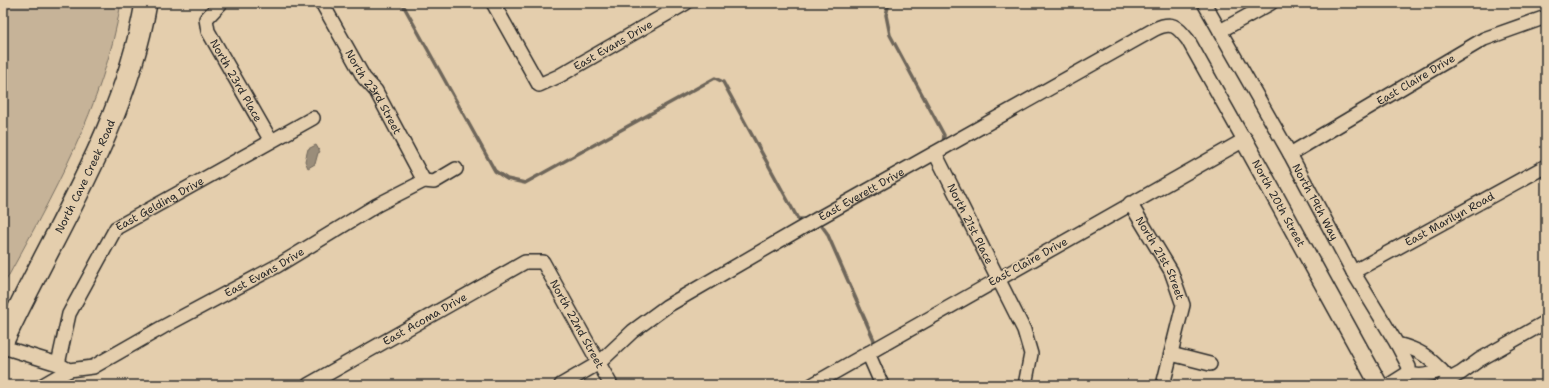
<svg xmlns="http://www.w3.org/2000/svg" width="1549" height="388" font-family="'Shantell Sans',sans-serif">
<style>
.green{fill:#c6b398;stroke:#786f62}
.water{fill:#9a8d7a;stroke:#6e665a}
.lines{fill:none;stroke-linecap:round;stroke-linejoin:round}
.stream{stroke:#6e665a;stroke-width:3.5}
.minor-casing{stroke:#2b2b2b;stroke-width:16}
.tertiary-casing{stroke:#2b2b2b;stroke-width:20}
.primary-casing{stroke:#2b2b2b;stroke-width:24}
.minor{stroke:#e4cead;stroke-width:13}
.tertiary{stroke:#e4cead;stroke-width:17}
.primary{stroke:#e4cead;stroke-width:21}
.labels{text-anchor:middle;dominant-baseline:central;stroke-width:3.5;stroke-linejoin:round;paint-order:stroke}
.street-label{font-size:11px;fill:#2b2b2b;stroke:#e4cead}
</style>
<rect width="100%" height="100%" fill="#e4cead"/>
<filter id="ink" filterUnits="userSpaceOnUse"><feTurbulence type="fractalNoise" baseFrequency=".025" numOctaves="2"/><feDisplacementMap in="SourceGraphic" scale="8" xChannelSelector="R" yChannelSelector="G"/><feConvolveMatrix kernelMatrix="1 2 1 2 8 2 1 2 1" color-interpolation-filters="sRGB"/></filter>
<g filter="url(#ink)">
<path class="green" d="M3,3H121C103,108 53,194 3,286Z"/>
<path class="water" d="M316,145L320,152L318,153L315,164L308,168L305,161L308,149Z"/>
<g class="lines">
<path class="stream" d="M402,3L495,171L507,179L525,183L715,78L723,82L798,219H808
M889,3L886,15L890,35L944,135L943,144
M819,222L827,233L874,340L873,347"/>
<g class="minor-casing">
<g id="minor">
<path id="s1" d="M221,3L206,19L208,31L271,141"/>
<path id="s2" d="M322,3L364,78L376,91L424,181"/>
<path id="s3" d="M493,3L539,85L559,76L686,3"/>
<path id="s4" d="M1204,3L1290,154L1353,272L1397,344C1427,352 1429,359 1450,379"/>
<path d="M1220,31L1271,3"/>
<path id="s5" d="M935,153L1024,330L1031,354L1025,385"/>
<path id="s6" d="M1290,154L1484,39L1546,17"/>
<path id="s7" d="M1130,203L1171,271L1183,305L1163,385"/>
<path id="s8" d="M1353,272L1546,166"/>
<path id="s9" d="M3,347L58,364L69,370L93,367L163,327L277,266L377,205L424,181L434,182L456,169"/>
<path d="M868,353L882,385"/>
<path d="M1171,354L1210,364"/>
<path id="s10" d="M58,364L69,314L116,228L313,118"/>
<path d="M1408,373C1419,378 1430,375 1441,370"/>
<path d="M43,385L69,370"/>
<path id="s11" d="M308,385L525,262H543L611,385"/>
<path id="s12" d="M561,385L599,363L633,331L667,306L817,219L1155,29C1172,21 1177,26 1188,40L1244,140L812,385"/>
<path d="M1389,385L1408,373L1409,367L1397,344"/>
<path d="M1443,385L1450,379L1461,373L1479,360L1546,322"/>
</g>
</g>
<g class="tertiary-casing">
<g id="tertiary">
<path id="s13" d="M1244,140L1379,385"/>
</g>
</g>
<g class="primary-casing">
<g id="primary">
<path id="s14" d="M3,341C55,229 125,127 146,3"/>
</g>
</g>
<use href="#minor" class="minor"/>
<use href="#tertiary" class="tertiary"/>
<use href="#primary" class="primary"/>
</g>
</g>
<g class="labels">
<g class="street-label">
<text stroke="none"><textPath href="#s3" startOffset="178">East Evans Drive</textPath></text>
<text stroke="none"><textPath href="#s6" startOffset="146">East Claire Drive</textPath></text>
<text stroke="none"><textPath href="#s1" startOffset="91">North 23rd Place</textPath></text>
<text stroke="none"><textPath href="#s2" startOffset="103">North 23rd Street</textPath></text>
<text stroke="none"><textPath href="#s14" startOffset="184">North Cave Creek Road</textPath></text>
<text stroke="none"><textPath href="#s12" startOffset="357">East Everett Drive</textPath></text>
<text stroke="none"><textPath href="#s4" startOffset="228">North 19th Way</textPath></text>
<text stroke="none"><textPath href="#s13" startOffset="72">North 20th Street</textPath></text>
<text stroke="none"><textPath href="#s10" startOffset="199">East Gelding Drive</textPath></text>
<text stroke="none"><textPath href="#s8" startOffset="110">East Marilyn Road</textPath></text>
<text stroke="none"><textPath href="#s5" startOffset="79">North 21st Place</textPath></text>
<text stroke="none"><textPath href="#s7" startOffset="63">North 21st Street</textPath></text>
<text transform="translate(1028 262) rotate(-29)">East Claire Drive</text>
<text stroke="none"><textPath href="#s9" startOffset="290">East Evans Drive</textPath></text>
<text stroke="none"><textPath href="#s11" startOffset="134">East Acoma Drive</textPath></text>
<text stroke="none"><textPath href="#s11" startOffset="338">North 22nd Street</textPath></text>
</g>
</g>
<rect width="1549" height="388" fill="none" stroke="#e4cead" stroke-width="16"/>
<rect x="8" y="8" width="1533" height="372" fill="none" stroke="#2b2b2b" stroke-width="1.5" filter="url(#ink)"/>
</svg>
